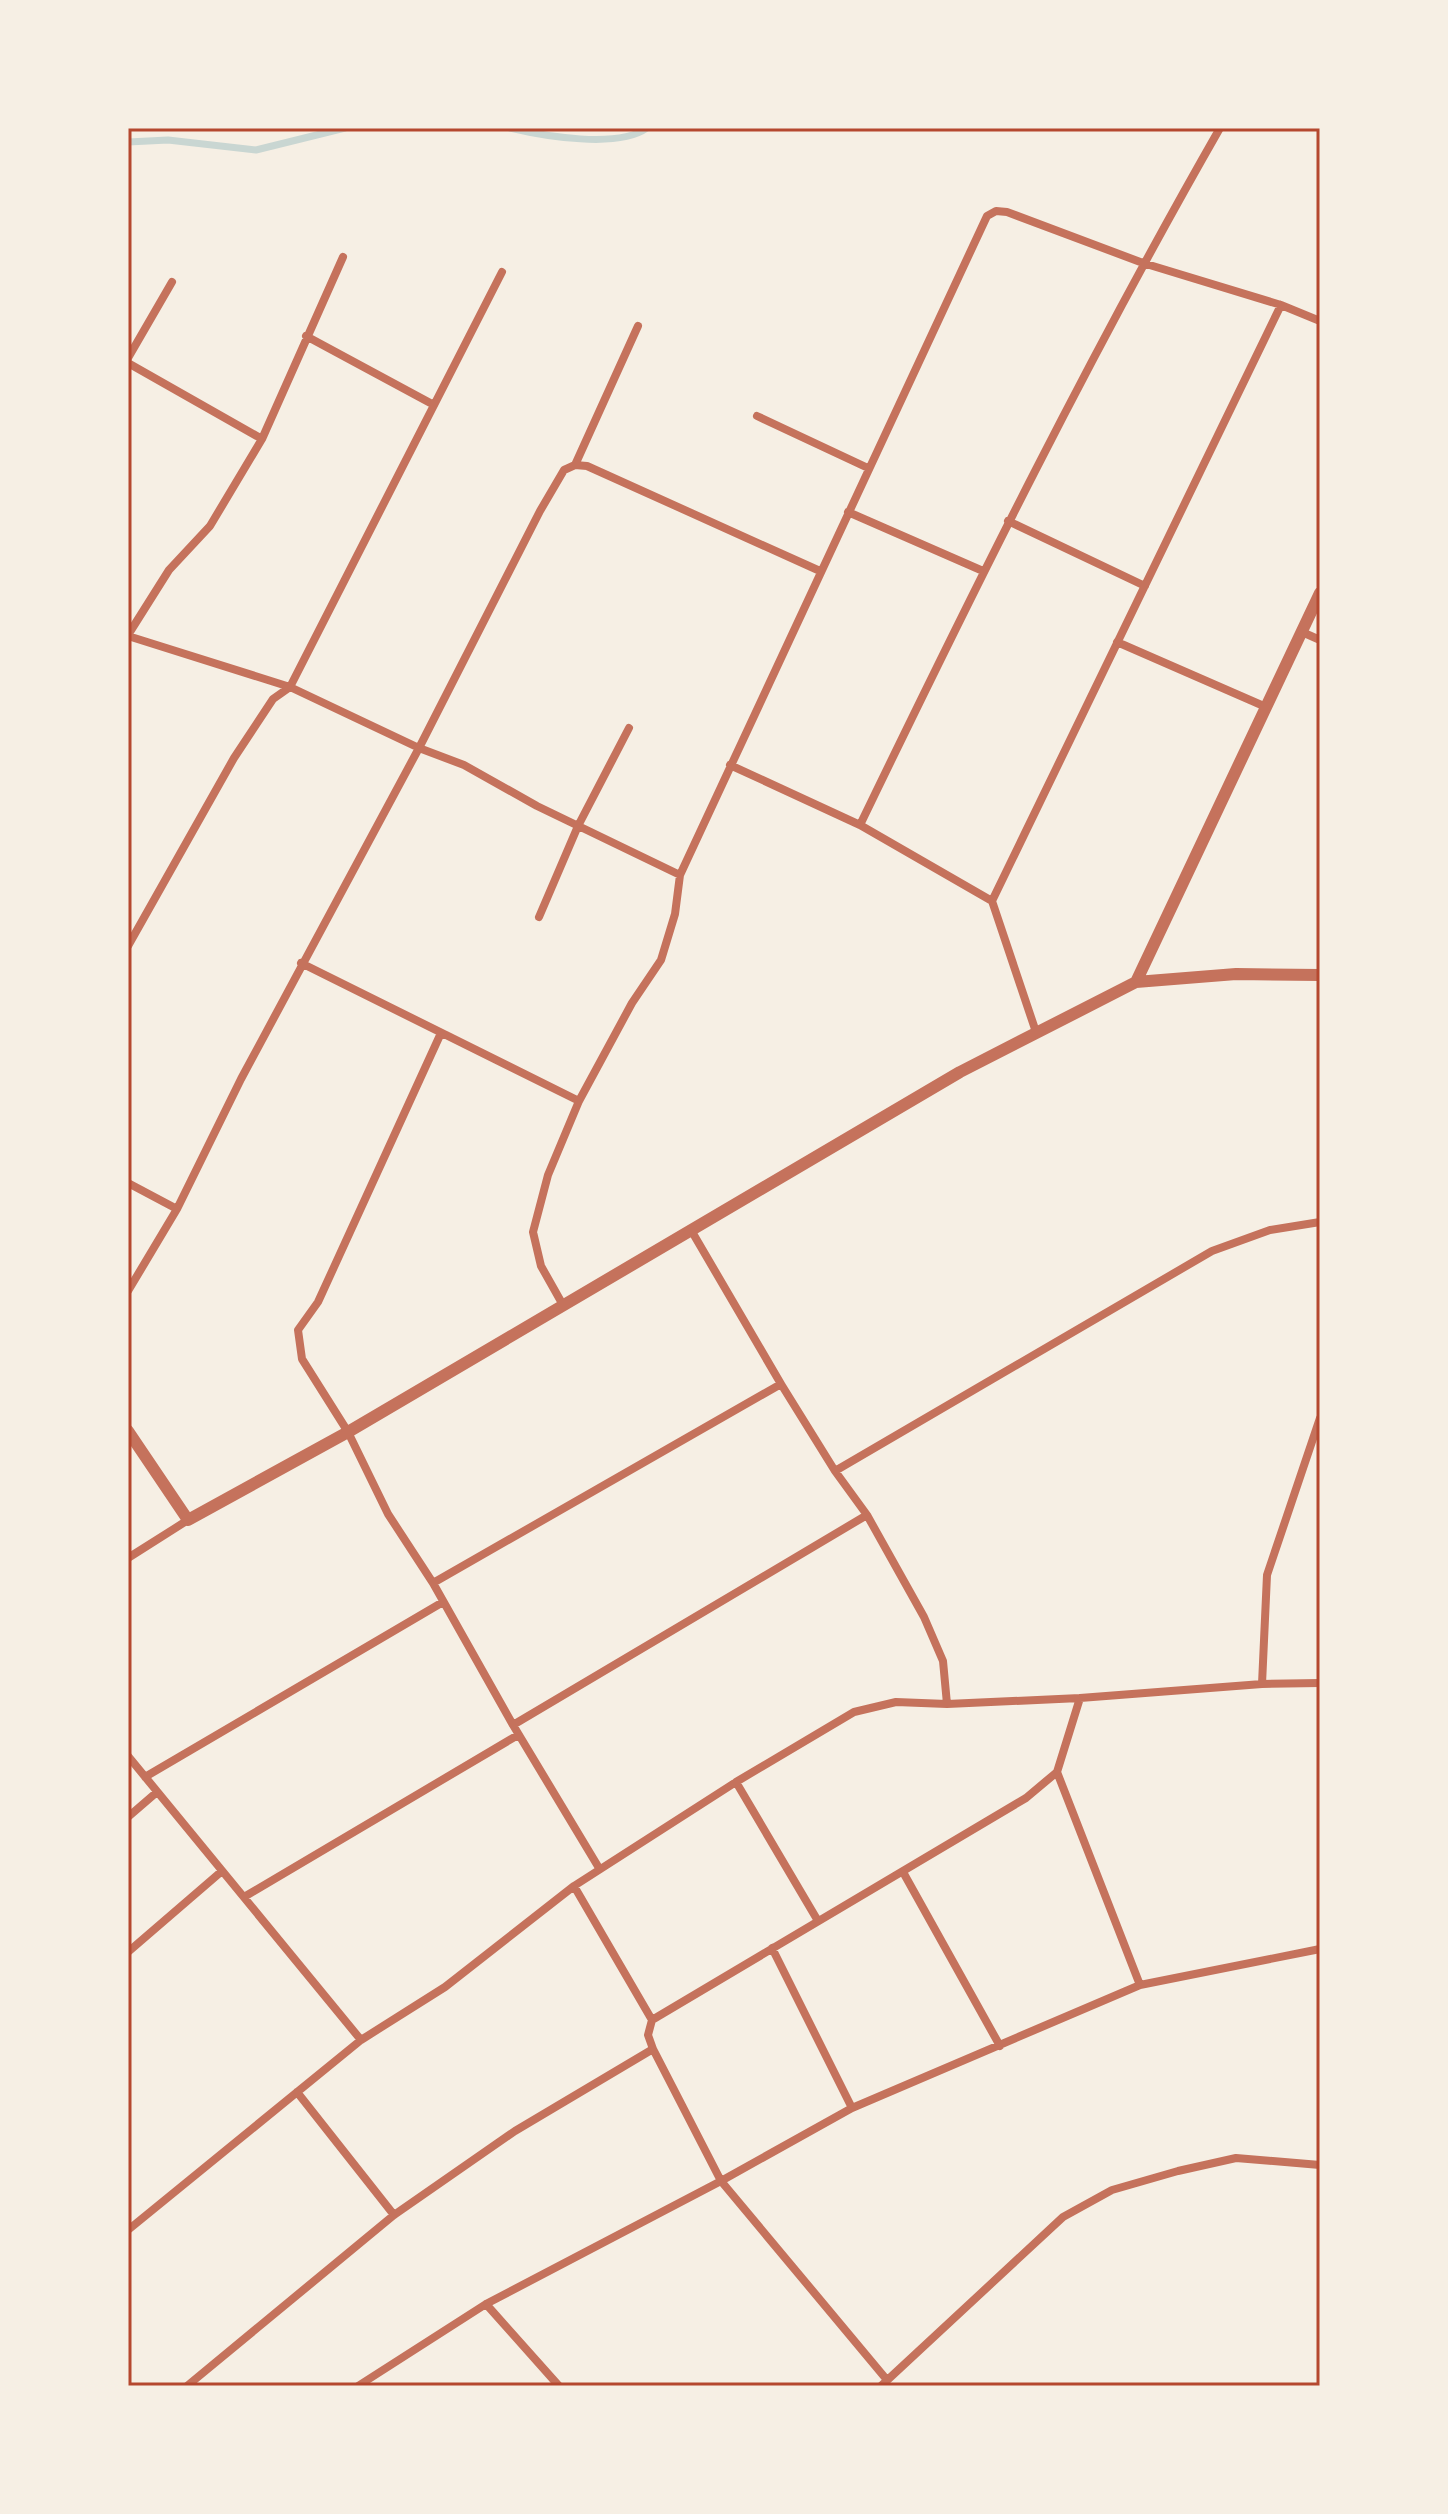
<svg xmlns="http://www.w3.org/2000/svg" width="1448" height="2514" font-family="'Fira Sans',sans-serif">
<style>
.lines{fill:none;stroke-linecap:round;stroke-linejoin:round}
.stream{stroke:#c9d6d2;stroke-width:7}
.minor{stroke:#c5725c;stroke-width:8}
.tertiary{stroke:#c5725c;stroke-width:12}
.neatline{fill:none;stroke:#b5482f;stroke-width:3}
</style>
<rect width="100%" height="100%" fill="#f6efe4"/>
<g class="lines">
<path class="stream" d="M510,128C544,136 618,149 647,128
M128,142L168,140L256,150L345,128"/>
<path class="minor" d="M306,336L434,405
M128,358L172,282
M128,363L262,439
M757,416L868,468
M575,465L638,326
M848,512L983,571
M1008,521L1145,586
M1302,632L1320,640
M128,635L169,570L210,526L262,439L343,257
M128,636L290,687L419,748L464,765L537,806L680,875
M1117,642L1266,707
M730,765L860,825L992,901L1036,1032
M860,825C974,589 1090,355 1220,128
M992,901L1281,305
M539,917L578,826L629,728
M128,946L234,758L273,699L290,687L502,272
M301,963L579,1101
M441,1033L318,1302L298,1330L302,1359L348,1432L388,1514L433,1583L513,1725L599,1868
M128,1183L177,1209
M691,1230L781,1384L835,1471L867,1515L924,1617L943,1661L947,1704
M128,1291L177,1209L241,1079L419,748L540,511L564,470L575,465L587,466L820,571
M563,1305L541,1266L533,1232L548,1175L579,1101L632,1003L661,960L675,914L680,875L987,216L996,211L1007,212L1143,263L1281,305L1320,321
M835,1471L1212,1251L1270,1230L1320,1222
M128,1558L188,1520
M433,1583L781,1384
M1262,1684L1267,1575L1320,1418
M513,1725L867,1515
M128,1756L361,2040
M1057,1772L1140,1985
M145,1777L443,1602
M736,1782L818,1921
M128,1817L157,1792
M903,1872L1000,2046
M574,1886L652,2020
M244,1897L518,1735
M772,1948L852,2108
M128,1952L222,1871
M297,2092L394,2215
M128,2230L361,2040L445,1987L574,1886L736,1782L854,1712L896,1702L947,1704L1080,1698L1262,1684L1320,1683
M486,2304L559,2386
M887,2380L721,2181L653,2049L648,2035L652,2020L1026,1798L1057,1772L1080,1698
M187,2386L394,2215L515,2131L653,2049
M358,2386L486,2304L721,2181L852,2108L1140,1985L1320,1949
M881,2386L1063,2217L1112,2190L1178,2171L1236,2158L1320,2165"/>
<path class="tertiary" d="M1136,982L1320,593
M128,1431L188,1520L348,1432L960,1072L1136,982L1236,974L1320,975"/>
</g>
<rect width="1448" height="2514" fill="none" stroke="#f6efe4" stroke-width="260"/>
<rect x="130" y="130" width="1188" height="2254" class="neatline"/>
</svg>
